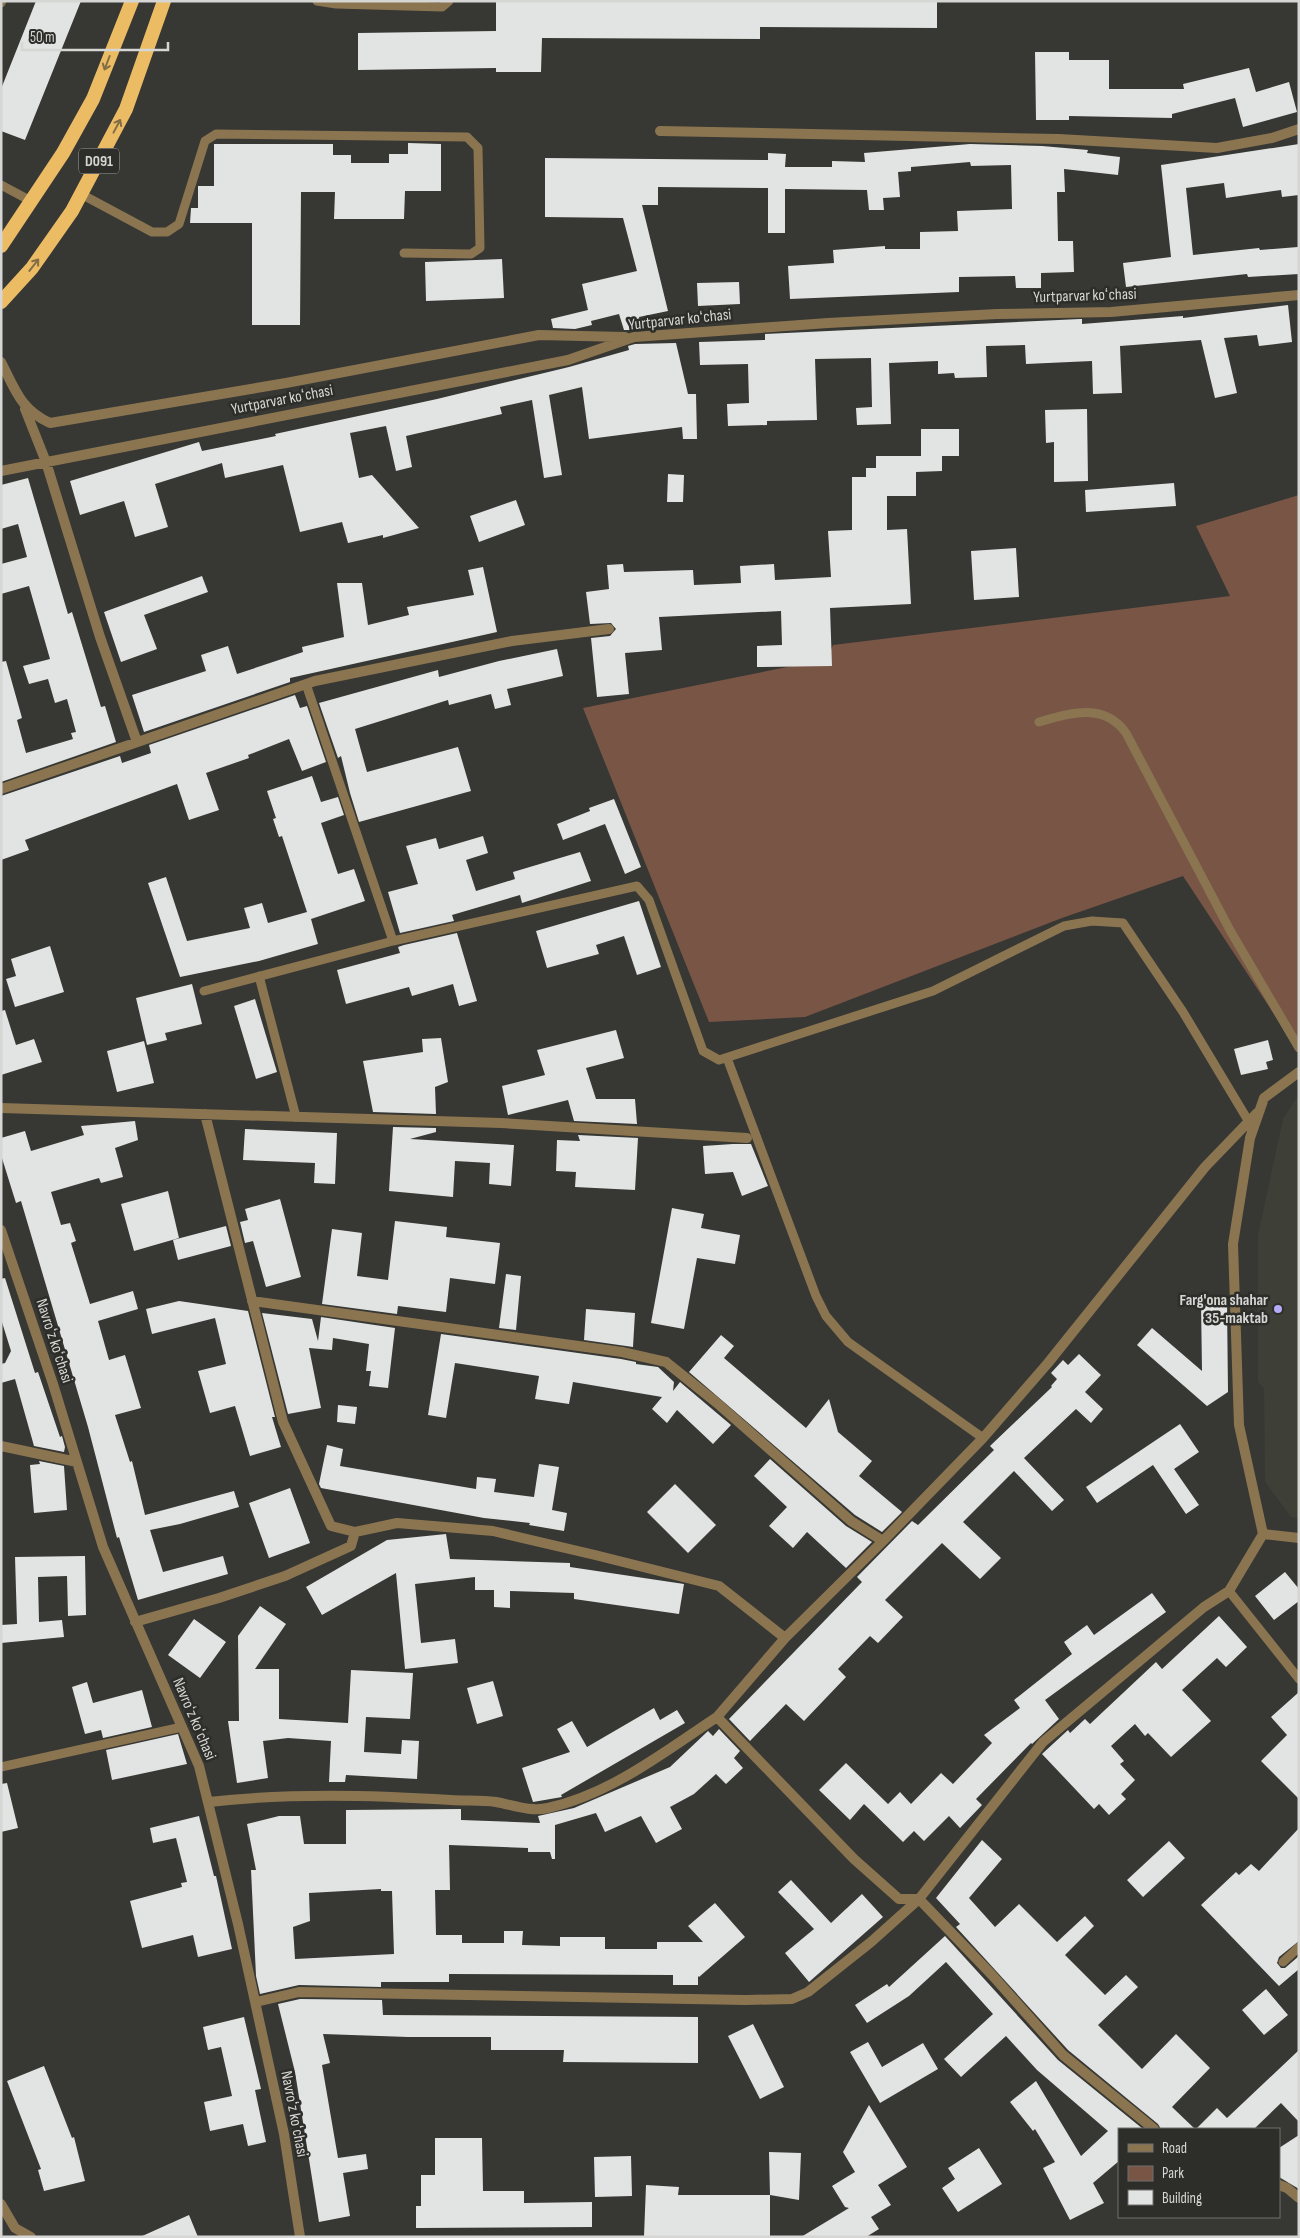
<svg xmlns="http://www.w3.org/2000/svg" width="1300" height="2238" font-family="'Sofia Sans Condensed',sans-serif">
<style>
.built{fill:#3e3f36}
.green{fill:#785545}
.building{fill:#e1e4e2;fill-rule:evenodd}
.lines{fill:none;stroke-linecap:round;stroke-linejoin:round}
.service{stroke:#8a7550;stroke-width:9}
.minor{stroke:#8a7550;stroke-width:10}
.trunk{stroke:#ecbc65;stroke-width:14}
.oneway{stroke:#836d45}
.poi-dot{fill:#b5acf8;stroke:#2d2d2a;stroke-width:2}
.labels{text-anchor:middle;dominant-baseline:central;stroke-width:5;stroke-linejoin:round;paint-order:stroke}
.shield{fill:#2d2d2a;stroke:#a3a3a1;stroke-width:1}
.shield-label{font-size:15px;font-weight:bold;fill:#d6d6d4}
.street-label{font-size:16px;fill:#d6d6d4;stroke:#2d2d2a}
.poi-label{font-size:16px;font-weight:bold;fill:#d6d6d4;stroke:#2d2d2a;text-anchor:end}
</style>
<rect width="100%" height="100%" fill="#373734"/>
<path class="built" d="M1299,1094V1518L1291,1517L1265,1482L1264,1389L1258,1382V1235L1283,1119Z"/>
<path class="green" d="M1299,495V1052L1183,876L1062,918L805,1017L709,1022L583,708L827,659L833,645L1230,596L1196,526Z"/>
<path class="building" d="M36,1H81L25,140L1,131V89Z
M496,1H937V28L760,27V39L542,38L541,72H496V68L358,70V33L496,31Z
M1035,52H1069V60H1109V89H1184L1183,84L1249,68L1256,92L1289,82L1297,112L1243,127L1235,98L1172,114V118L1069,116V120H1036Z
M408,143L441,144V191H405L404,219H334L335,192H301L300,325H252V223H190L191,208H198V186H214V144H333V155H351V163H389V154H408Z
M970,144L1042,146L1088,150L1087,153L1120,157L1118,175L1064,169L1065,192H1057L1058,241H1073L1074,272L1041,273V288H1016L1015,276L959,277V292L790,299L788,266L834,263L833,250L885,246V249H920V232L958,231L957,211L1012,209L1011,165L971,166L970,162L911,167V171L898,172L900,197L883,198L884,210H869L867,190L785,189V233H768V188L658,187V205H642L668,311L639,317L641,330H624L619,314L591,321L592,325L575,329L553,328L551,319L588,310L582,284L637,271L623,218L545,217V158L768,160V153L786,154L785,167H832V161L865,162L864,153Z
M1299,144V195L1282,197L1281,190L1226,198L1224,183L1186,188L1193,255L1259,248L1260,250L1298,247L1299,274L1248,277L1247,274L1126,287L1123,263L1171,257L1161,165Z
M502,259L504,298L426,301L425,262Z
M739,282L740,304L698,306L697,283Z
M1288,305L1292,342L1259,346L1257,335L1224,338L1237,393L1215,398L1201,340L1120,346L1122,393L1093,394L1092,361L1026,364L1025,345L986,346L987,377L955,378L954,373L938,374V361L889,363L891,424L857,425L856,408L872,407L871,358L815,359L817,420L767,421V425L728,426L727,404L749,403L748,364L700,365L699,342L765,340V334L1080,319H1082V324L1183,316V318Z
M676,343L688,394H696L697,439H683L682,427L589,439L582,387L549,395L562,475L544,478L532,400L500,407L502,414L406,436L412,467L396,471L386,426L350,433L359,478L372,475L419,528L383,538V535L348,543L342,522L300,532L283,465L225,478L222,463L155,484L168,527L135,537L124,501L80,515L70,481L199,442L202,451L276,436L275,434L437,399L569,367L629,350L628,346L635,344Z
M1087,409L1088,481L1054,482V442L1046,443L1045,410Z
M921,429H959V456H942V471L916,472V496H887V530L907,529L911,604L830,608L832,666L757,667V646L782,645L781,611L659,617L662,650L625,653L629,694L597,697L591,638L610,636L616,629L611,623L590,624L586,592L609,589L607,565L623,564L624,572L693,570L694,585L741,583L740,566L774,564L775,580L831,577L828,531L852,530V477H866V468H876V456H921Z
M668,474L684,475L683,502H667Z
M28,478L68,614L72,612L101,707L105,706L116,742L1,782V662L6,661L22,718L17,720L26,753L73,739L71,733L76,732L67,699L55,703L48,679L29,684L23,666L50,659L29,586L1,594V564L27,557L18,524L1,529V485Z
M1174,483L1176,506L1086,512L1085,490Z
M516,500L525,525L479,542L470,516Z
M1016,548L1019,597L974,600L971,551Z
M483,567L497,632L290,678V682L144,732L132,695L206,671L201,655L228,646L237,674L303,652L302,647L344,637L337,583H362L368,625L409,615L407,607L474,595L468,570Z
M202,576L208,592L144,615L157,649L121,662L104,612Z
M557,649L563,676L507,689L511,705L495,709L491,694L449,705L448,700L355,729L367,772L458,747L471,791L359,822L350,793L341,756L338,758L319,703L438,670L439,677L499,661Z
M295,695L300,708L307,706L326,762L302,771L289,739L248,755L249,758L206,773L219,810L189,820L177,784L25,840L29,850L1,860V796L120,756L122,763L151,753L149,745Z
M312,776L321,802L338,797L344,815L321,823L338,874L354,869L365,901L311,919L318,944L259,961L180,977L148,883L166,877L187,941L250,928L244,908L262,903L268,923L307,912L282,836L279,837L273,819L276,818L267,791Z
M614,799L641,867L625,874L605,824L563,840L557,824L590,811L589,808Z
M483,836L488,853L466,860L476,891L515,879L513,872L580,852L591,881L522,903L520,895L452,915L454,921L400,933L388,892L418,884L406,846L436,838L439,849Z
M639,901L661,967L637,975L624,936L596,945L599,954L547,968L536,931Z
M457,933L477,1001L459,1006L453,984L412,996L409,987L346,1004L337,970L400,953L398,947L404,945Z
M50,946L64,992L15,1007L6,979L16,976L11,959Z
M192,984L202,1024L165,1033L167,1040L147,1045L136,998Z
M255,999L277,1072L256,1079L234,1006Z
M5,1010L16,1045L34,1039L42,1062L1,1075V1011Z
M616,1030L624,1058L586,1068L596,1099H635L637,1124L574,1121L568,1100L508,1115L502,1086L545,1075L537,1050Z
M441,1038L448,1082L435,1087L436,1114L373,1112L363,1061L423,1052L422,1039Z
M1268,1040L1273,1060L1266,1062L1268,1069L1241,1075L1234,1049Z
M144,1041L154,1083L117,1092L107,1051Z
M135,1121L138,1140L115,1148L123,1177L101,1183L99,1178L51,1192L61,1225L70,1223L76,1241L71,1243L90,1304L133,1291L138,1309L98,1321L109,1360L125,1355L141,1408L115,1415L130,1462L132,1461L145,1515L234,1491L239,1507L180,1524L150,1530L163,1572L223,1556L228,1574L138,1600L119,1537L117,1538L88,1427L21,1201L16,1203L1,1155V1138L25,1131L31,1151L84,1135L81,1126Z
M393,1127L436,1128V1132L410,1139L514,1145L511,1186L489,1184L490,1163L455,1161L453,1197L389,1191Z
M245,1129L337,1133L335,1184L314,1183L315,1163L243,1160Z
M578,1135L638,1138L635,1190L575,1187L576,1172L556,1171L557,1140L580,1141Z
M733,1144H751L768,1186L742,1196L733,1172L705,1174L703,1146Z
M168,1191L179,1238L134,1251L121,1204Z
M280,1199L301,1277L266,1287L253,1241L245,1243L240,1222L248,1220L245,1209Z
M672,1208L704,1214L701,1228L740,1235L735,1264L697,1258L684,1329L651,1323Z
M395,1221L447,1227L446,1237L500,1243L495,1284L450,1278L446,1312L398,1306L397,1314L322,1304L332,1229L362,1233L357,1276L388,1280Z
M226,1226L231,1246L178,1260L173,1240Z
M506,1274L521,1276L516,1330L499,1328Z
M5,1278L35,1373L38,1372L60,1437L62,1436L65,1447L64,1452L34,1446L15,1379L1,1383V1364L5,1363L11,1351L1,1319V1279Z
M179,1301L248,1311L275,1417H272L281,1447L250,1456L235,1406L210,1413L198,1371L226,1364L215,1318L152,1334L146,1309Z
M1201,1303H1227L1228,1392L1207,1406L1137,1345L1152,1328L1202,1371Z
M586,1309L635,1313L633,1347L584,1340Z
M262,1313L312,1319L318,1341L321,1317L395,1328L388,1388L369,1386L371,1371H366L369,1344L333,1338L332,1350L309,1348L321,1408L288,1414Z
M441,1334L621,1359L636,1362V1364L658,1367L674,1382L673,1391L680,1382L731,1425L713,1444L677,1410L667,1423L652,1409L662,1397L573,1382L569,1404L535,1399L539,1376L455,1363L446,1418L428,1415Z
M721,1335L734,1346L724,1358L806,1428L829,1399L838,1432L872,1461L859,1476L902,1512L882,1532L855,1515L689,1372Z
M1079,1354L1101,1375L1085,1392L1103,1409L1091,1423L1076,1409L1024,1458L1064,1500L1052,1511L1014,1471L963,1522L1001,1558L980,1579L942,1543L885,1600L903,1617L878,1643L870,1636L838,1669L846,1677L804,1721L786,1704L750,1741L729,1719L862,1582L857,1577L912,1521L918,1525L994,1450L990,1446L1052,1387L1051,1386L1057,1379L1051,1373L1063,1360L1068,1365Z
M338,1405L357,1407L355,1424L337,1422Z
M1180,1424L1199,1452L1174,1469L1199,1505L1186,1514L1153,1465L1097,1503L1086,1487Z
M327,1445L343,1449L340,1466L476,1489L477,1477L496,1479L494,1492L534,1497L539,1464L559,1467L552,1510L567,1513L564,1531L529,1525L530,1523L484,1518L321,1488L319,1484Z
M770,1459L846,1526L872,1542L846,1568L807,1532L793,1548L769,1526L787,1507L754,1476Z
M39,1461L64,1466L67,1510L34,1513L30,1465L40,1464Z
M675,1484L716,1525L688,1553L647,1512Z
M290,1488L310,1543L269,1558L249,1503Z
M446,1534L450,1559L570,1563V1567L684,1584L679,1614L574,1599V1593L510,1591V1608L494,1607V1590H475V1577L415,1584L421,1643L455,1639L458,1663L405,1669L396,1573L322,1615L306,1587L387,1540Z
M85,1556L86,1615L68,1616L67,1576L38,1577L39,1622L62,1620L64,1637L1,1643V1625L17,1624L15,1557Z
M1285,1572L1299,1589V1601L1274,1620L1255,1596Z
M1152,1593L1166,1612L1045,1700L1059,1719L1032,1744L1031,1743L976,1799L982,1805L960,1828L949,1816L924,1841L914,1831L903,1842L864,1804L850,1820L819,1790L846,1763L888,1804L900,1792L911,1804L941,1773L953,1784L992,1743L984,1735L1020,1708L1014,1700L1072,1654L1064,1642L1087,1625L1094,1635Z
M260,1606L286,1624L255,1669H279V1719L348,1723L351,1670L413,1673L410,1719L366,1717L364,1752L401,1754L402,1740L419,1741L417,1779L346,1775L345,1782H329L331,1741L288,1738L263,1741L268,1778L237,1783L228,1721H239L238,1636Z
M1219,1616L1247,1647L1226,1667L1217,1658L1182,1690L1211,1721L1171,1757L1148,1733L1145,1736L1135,1724L1111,1746L1124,1761L1120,1764L1135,1780L1121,1794L1126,1799L1109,1815L1099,1804L1094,1809L1042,1754L1068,1730L1070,1733L1085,1719L1090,1724L1156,1662L1162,1669Z
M194,1619L226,1642L200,1678L168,1655Z
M493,1681L503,1716L477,1724L467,1688Z
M87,1682L93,1703L142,1690L152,1727L103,1738L101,1730L85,1734L72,1687Z
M1299,1692V1799L1261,1761L1287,1735L1271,1717Z
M654,1708L660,1720L677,1710L685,1723L561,1795L562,1797L533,1802L522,1768L570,1752L557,1729L572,1721L587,1747Z
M719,1729L740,1751L734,1758L743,1768L726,1784L716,1774L694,1794L670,1807L682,1829L656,1843L641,1816L605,1832L596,1813L555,1825V1859H552L550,1852H528V1848L449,1845L450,1890H435L436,1935H462V1943H504V1931H523L522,1945L560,1946V1937H605V1949H657V1942H703L688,1926L715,1903L745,1937L699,1977L698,1976V1985H673V1975L449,1974V1982H381V1987L299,1985L260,1994L256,1976L251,1870H256L247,1824L279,1816H300L304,1844H346V1810L461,1809V1820L540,1823L538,1816L574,1808L670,1767L708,1731L713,1736ZM381,1889V1891H392L394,1954L295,1959L293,1927L310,1921L309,1893Z
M178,1734L187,1764L112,1780L106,1750Z
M7,1783L18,1828L1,1832V1784Z
M199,1816L214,1876H216L232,1949L198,1957L193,1935L142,1948L130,1901L182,1887L181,1883L187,1882L176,1838L153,1843L150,1828Z
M1299,1828V1941L1279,1957L1277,1963L1281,1968H1285L1299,1956V1969L1279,1986L1201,1905L1236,1872L1239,1875L1251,1864L1259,1871Z
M982,1840L1002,1859L969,1898L995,1927L1019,1904L1057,1942L1085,1916L1094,1926L1065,1955L1105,1995L1126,1975L1138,1987L1098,2025L1142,2069L1176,2034L1210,2068L1172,2107L1195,2129H1161L1158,2124L1068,2050L956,1927L960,1924L936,1898Z
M1169,1841L1185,1858L1143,1897L1127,1880Z
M791,1880L831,1923L862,1894L883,1917L809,1982L785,1953L814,1929L778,1892Z
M945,1936L1058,2060L1143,2129H1119V2161L1093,2183L1104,2203L1070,2220L1043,2168L1055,2162L1035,2129L1033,2131L1010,2102L1036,2081L1081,2156L1108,2131L1037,2070L1006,2036L961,2077L944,2059L993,2014L946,1962L909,1996L867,2023L855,2005L887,1984L889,1987Z
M1266,1989L1288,2015L1264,2035L1242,2010Z
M300,1999L382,2000L383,2015L698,2017V2063L563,2062L564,2050H491V2037H408L323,2034L330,2063L322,2065L338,2158L366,2154L368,2169L343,2173L350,2216L319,2222L295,2072L278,2004Z
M244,2017L261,2089L255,2090L266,2142L248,2146L243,2124L210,2131L204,2102L232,2096L221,2047L208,2050L203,2027Z
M753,2024L784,2087L760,2099L728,2036Z
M868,2042L882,2067L923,2043L938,2069L880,2103L850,2052Z
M1299,2050V2122L1281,2103L1254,2129H1196L1217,2108L1227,2118Z
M44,2066L72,2138L74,2137L85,2181L44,2191L38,2170L41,2169L7,2081Z
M869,2105L907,2167L878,2185L891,2205L871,2217L879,2229L866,2237H801L849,2208L845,2207L832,2186L855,2172L843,2152Z
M1299,2135V2189L1279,2177V2148Z
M435,2138H482L483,2191H524V2203L592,2202V2227L416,2228V2206H421V2175H435Z
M979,2148L1002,2184L958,2212L942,2188L955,2179L948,2168Z
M769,2152L801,2153L799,2200L770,2195Z
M631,2156L632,2196L595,2197L594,2157Z
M646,2185L679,2187L678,2195H770V2237L644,2236Z
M189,2215L198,2237H140Z"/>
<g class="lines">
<path class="service" d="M317,1L336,4L442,7L449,1
M1,3L2,1
M1,185L31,201
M81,194L152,232H167L179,224L205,141L216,134L467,137L478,148L480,248L471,254L404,253
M306,684L393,941L637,886L649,900L703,1051L719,1060L933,991L1064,926L1092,921L1123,923L1183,1012L1249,1122
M1039,722C1070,713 1104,702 1126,733L1231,932L1299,1048
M259,976L296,1117
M204,991L393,941
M727,1058L816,1296L826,1316L848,1342L983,1438
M1229,1591L1299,1679
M1,1767L182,1727
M1283,1962L1299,1947"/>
<path class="minor" d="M660,131L1059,139L1217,148L1272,138L1299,129
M1,362C15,389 20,409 50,423L286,383L539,335L625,337
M25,409L46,462L100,637L137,742
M1,471L568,360L634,337L828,323L997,314L1111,312L1299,295
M1,789L315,681L512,641L609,629
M1,1108L501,1123L747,1138
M205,1114L283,1422L331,1526L355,1532L397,1523L493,1531L595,1555L719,1586L785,1638L717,1717L854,1859L899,1899H919L992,1975L1063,2055L1154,2129
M1,1230L53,1384L103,1547L199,1766L238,1924L284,2134L300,2237
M252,1301L622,1352L666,1362L717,1403L851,1521L883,1541L785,1638
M1,1446L77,1462
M1263,1534L1299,1538
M883,1541L983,1438L1048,1363L1205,1167L1257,1113
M135,1622L219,1598L285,1576L351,1546L355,1532
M209,1802C289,1793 370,1795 451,1800C465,1801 481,1800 496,1802C513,1805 530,1812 548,1808C611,1794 664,1752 717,1717
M256,2002L299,1992L746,2000L792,1999L808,1992L871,1942L919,1899L1043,1742L1204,1607L1229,1591L1263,1534L1239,1425L1233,1244L1250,1138L1264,1098L1299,1072
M1279,2185L1287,2188L1299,2198
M1,2204L15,2228L31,2237"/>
<path class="trunk" d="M1,246L63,153L93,99L132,1
M1,302L32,268L72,211L126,109L164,1"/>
</g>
<defs><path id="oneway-shaft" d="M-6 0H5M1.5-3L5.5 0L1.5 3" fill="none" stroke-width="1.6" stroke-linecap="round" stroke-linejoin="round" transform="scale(1.25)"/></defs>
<g class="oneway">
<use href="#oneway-shaft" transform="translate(107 63) rotate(111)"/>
<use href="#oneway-shaft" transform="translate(117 126) rotate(-62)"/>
<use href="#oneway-shaft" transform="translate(34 265) rotate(-52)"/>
</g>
<circle class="poi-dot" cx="1278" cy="1309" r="5"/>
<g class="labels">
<rect class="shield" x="79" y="148.5" width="40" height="25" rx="4"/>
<g class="shield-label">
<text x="99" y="161">D091</text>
</g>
<g class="street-label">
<text transform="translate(1085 296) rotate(-2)">Yurtparvar koʻchasi</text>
<text transform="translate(680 320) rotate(-6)">Yurtparvar koʻchasi</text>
<text transform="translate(282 400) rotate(-11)">Yurtparvar koʻchasi</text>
<text transform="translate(54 1341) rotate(72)">Navroʻz koʻchasi</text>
<text transform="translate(194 1719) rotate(67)">Navroʻz koʻchasi</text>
<text transform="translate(294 2114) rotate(79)">Navroʻz koʻchasi</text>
</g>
<g class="poi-label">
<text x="1268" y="1300">Farg'ona shahar<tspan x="1268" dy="18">35-maktab</tspan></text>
</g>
</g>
<rect width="1300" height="2238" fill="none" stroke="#d6d6d4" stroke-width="5"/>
<rect x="1118" y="2128" width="162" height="90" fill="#2d2d2a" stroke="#71716e"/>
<rect x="1128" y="2144" width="25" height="8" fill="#8a7550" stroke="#71716e"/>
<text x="1162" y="2153" font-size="15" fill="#d6d6d4">Road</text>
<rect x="1128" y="2166" width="25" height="15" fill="#785545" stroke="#71716e"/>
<text x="1162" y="2178" font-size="15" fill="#d6d6d4">Park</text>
<rect x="1128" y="2190" width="25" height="15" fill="#e1e4e2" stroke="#71716e"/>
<text x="1162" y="2203" font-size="15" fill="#d6d6d4">Building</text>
<path d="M22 42v8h146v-8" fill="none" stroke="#d6d6d4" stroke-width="2.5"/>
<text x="30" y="42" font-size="15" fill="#d6d6d4" stroke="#2d2d2a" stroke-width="4" paint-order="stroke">50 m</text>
</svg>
